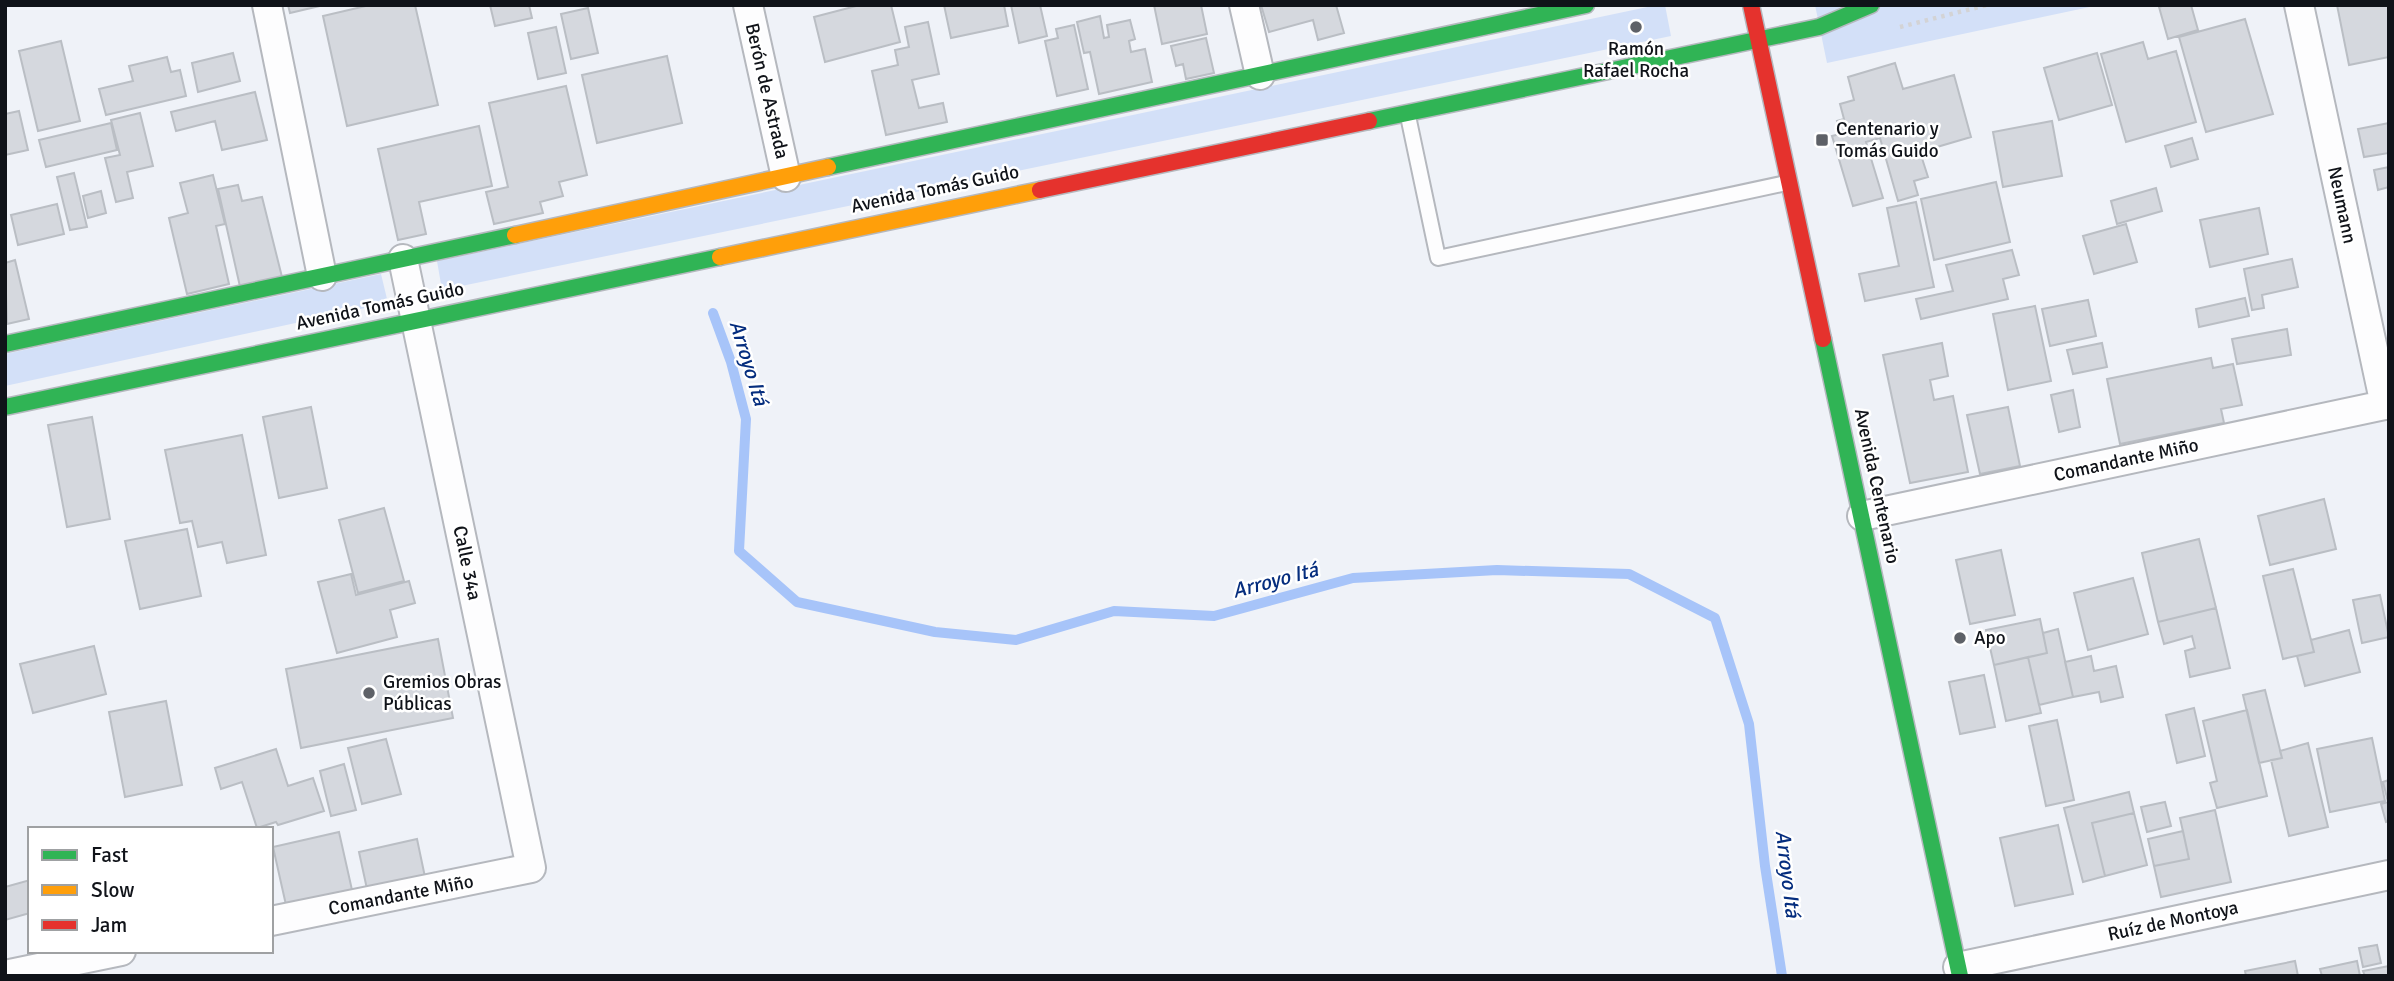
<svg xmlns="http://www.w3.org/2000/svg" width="2394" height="981" font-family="Signika,sans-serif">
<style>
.green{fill:#d3e0f8}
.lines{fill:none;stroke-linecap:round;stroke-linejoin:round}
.stream{stroke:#a7c4f9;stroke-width:10}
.building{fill:#d5d8de;stroke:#babec4;stroke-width:2}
.lane-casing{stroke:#b5b8be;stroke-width:18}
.street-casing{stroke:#b5b8be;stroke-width:32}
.fast-casing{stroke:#b5b8be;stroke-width:19}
.slow-casing{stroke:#b5b8be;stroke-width:19}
.jam-casing{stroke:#b5b8be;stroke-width:19}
.path{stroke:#d3d3d5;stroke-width:4.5;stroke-dasharray:3.5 5;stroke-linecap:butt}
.lane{stroke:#fdfdfe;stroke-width:14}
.street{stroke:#fdfdfe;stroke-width:28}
.fast{stroke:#30b455;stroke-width:16}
.slow{stroke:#ff9f0a;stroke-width:16}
.jam{stroke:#e5322d;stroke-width:16}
.poi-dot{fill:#5e6167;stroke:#fff;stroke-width:2.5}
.labels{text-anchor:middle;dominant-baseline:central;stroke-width:5;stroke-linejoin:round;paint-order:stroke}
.poi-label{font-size:19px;fill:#101319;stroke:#fff;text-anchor:start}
.street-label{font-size:19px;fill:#101319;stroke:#fff}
.water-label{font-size:21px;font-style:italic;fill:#052d7e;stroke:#fff}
</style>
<rect width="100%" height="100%" fill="#eff2f8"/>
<path class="green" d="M1657,5H1665L1671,36L442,290L437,261Z
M1815,5H2099L1827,63Z
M381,274L388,303L5,386V354Z"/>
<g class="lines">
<path class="stream" d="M713,313L731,362L746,419L739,551L797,602L935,632L1016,640L1114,611L1214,616L1353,578L1497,570L1629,574L1715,618L1749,724L1765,866L1782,976"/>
</g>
<path class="building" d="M288,5H324L290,13Z
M370,5H415L438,105L347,126L323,16Z
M490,5H529L532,18L495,26Z
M860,5H891L900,42L825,62L814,17Z
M944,5H1004L1008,26L951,38Z
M1011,5H1040L1047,36L1019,43Z
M1154,5H1201L1207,34L1162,44Z
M1261,5H1336L1344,33L1318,40L1313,20L1269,32Z
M2165,5H2191L2198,30L2168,39L2159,7Z
M2337,5H2388L2389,57L2349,65Z
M588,8L598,53L571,59L561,14Z
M1100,16L1104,38L1109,37L1107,25L1130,20L1135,39L1129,41L1131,52L1145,49L1152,82L1099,94L1090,52L1084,53L1077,22Z
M2245,19L2273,114L2206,132L2179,37Z
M928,22L939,74L912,80L919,108L943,103L947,122L886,135L872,71L898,65L895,50L909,47L905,27Z
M1074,25L1088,89L1057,96L1045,41L1058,38L1056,29Z
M556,27L566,73L538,79L528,33Z
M1206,38L1214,73L1186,79L1183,64L1176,66L1171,46Z
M61,41L80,121L38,131L19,51Z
M2143,42L2148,59L2176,51L2196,122L2126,142L2101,54Z
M233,53L240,81L198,92L192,63Z
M2097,53L2112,105L2059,120L2044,68Z
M667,56L682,123L597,143L582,75Z
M167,57L171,72L180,70L186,96L106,115L99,89L133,81L129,66Z
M1895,63L1903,89L1954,75L1971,137L1920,152L1928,177L1914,181L1918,195L1898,201L1880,138L1866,142L1883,198L1853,206L1832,136L1840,134L1837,121L1844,119L1840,104L1854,100L1848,77Z
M566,86L587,175L559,182L563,196L540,202L543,213L494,224L486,192L508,187L489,103Z
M255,92L267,140L222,150L215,121L176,131L171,112Z
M19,111L28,150L5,155V114Z
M140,113L153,166L127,172L133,198L116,202L105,158L120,155L111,120Z
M2052,121L2062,176L2003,187L1993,132Z
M111,123L117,150L46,167L39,140Z
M2389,123V153L2364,157L2358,129Z
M479,126L492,186L419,202L426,234L398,240L378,149Z
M2192,138L2198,159L2171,167L2165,146Z
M2389,167V187L2378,190L2374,170Z
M74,173L87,227L70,230L57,177Z
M213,175L225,224L216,226L229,284L187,294L169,218L188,213L180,183Z
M1996,182L2010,242L1934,260L1921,199Z
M238,185L242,201L262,197L283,281L241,291L218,189Z
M2156,188L2162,211L2117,224L2111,201Z
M101,191L106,213L88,218L83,196Z
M1916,202L1934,287L1865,301L1859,274L1899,266L1887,208Z
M57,204L64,234L18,245L11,215Z
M2259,208L2268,254L2210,267L2200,220Z
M2126,224L2137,262L2094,274L2083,236Z
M2012,250L2019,275L2003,279L2008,299L1921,319L1916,299L1953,291L1946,265Z
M2292,259L2298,287L2262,295L2264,308L2252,310L2244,269Z
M15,260L29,319L7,324L5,263Z
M2245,298L2249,316L2199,327L2196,309Z
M2088,300L2096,336L2050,346L2042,309Z
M2035,306L2051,381L2008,390L1993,314Z
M2287,329L2291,355L2237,364L2232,339Z
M1942,343L1948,376L1930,380L1934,400L1953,396L1968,472L1910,483L1883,355Z
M2102,343L2107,367L2073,374L2067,350Z
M2211,358L2213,368L2233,364L2242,405L2221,409L2224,423L2120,444L2107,379Z
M2073,390L2080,427L2059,432L2051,395Z
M311,407L327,488L279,498L263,417Z
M2008,407L2020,466L1980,474L1967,415Z
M92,417L110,519L67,527L48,425Z
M242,435L266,555L227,563L222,542L198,547L192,521L180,523L165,450Z
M2324,499L2336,549L2270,565L2258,516Z
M384,508L404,581L358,593L339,520Z
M187,529L201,596L140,609L125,541Z
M2199,539L2216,608L2158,622L2142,553Z
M2001,550L2015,615L1970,624L1956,560Z
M2293,569L2314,652L2283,659L2263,576Z
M351,574L356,595L409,581L415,603L390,610L397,637L337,653L318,582Z
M2133,578L2148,634L2088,650L2074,593Z
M2380,595L2389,637L2362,643L2353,600Z
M2216,608L2230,668L2190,677L2185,651L2195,648L2192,636L2164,644L2158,622Z
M2040,619L2047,653L1994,665L1986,630Z
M2058,629L2073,697L2039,705L2028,657L2047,653L2043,633Z
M2349,630L2360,672L2305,686L2297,656L2314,652L2311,640Z
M438,639L453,718L301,748L286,669Z
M94,646L106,694L33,713L20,664Z
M2091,656L2094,671L2116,666L2123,697L2101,702L2099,692L2073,697L2065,662Z
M2028,657L2041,713L2006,721L1994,665Z
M1984,675L1995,727L1960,734L1949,682Z
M2265,690L2282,758L2259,763L2243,695Z
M166,701L182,785L125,797L109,712Z
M2194,708L2205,756L2177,763L2166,715Z
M2247,710L2267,796L2217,808L2210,783L2217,781L2203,721Z
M2057,720L2074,800L2046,806L2029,726Z
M2372,738L2385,801L2330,812L2317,749Z
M386,739L401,794L362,804L348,748Z
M2308,743L2328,827L2289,836L2271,760L2282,758L2280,751Z
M276,749L288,786L313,778L324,811L278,825L276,822L257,828L242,782L221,789L215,768Z
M344,764L356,810L331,816L320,771Z
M2389,780V821L2386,822L2381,804L2388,802L2383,782Z
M2129,792L2134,813L2092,823L2105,876L2083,882L2064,808Z
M2165,802L2171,826L2147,832L2141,807Z
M2215,810L2231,882L2161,897L2154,866L2189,859L2180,818Z
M2134,813L2147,865L2105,876L2092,823Z
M2058,825L2073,894L2015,906L2000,838Z
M2183,831L2189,859L2154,866L2148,839Z
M339,832L352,890L286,905L273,847Z
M417,839L425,877L367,889L359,852Z
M30,880V913L5,920V887Z
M2377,945L2381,963L2363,967L2359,948Z
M2295,961L2298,976H2246L2245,971Z
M2357,961L2360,976H2322L2320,969Z
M2389,966V976H2365L2363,971Z"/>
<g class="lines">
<g class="lane-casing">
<path id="lane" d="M1408,116L1438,258L1786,183"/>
</g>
<g class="street-casing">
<path id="street" d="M267,5L322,276
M748,5L786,177
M1244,5L1260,75
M2299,5L2385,405
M1862,516L2389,404
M271,921L531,868L403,259
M1958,967L2389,875
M5,975L121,951"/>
</g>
<g class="fast-casing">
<path id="fast" d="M1369,121L1819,27L1871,5
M828,167L1586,5
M1823,339L1960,976
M5,344L515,235
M5,407L720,257"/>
</g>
<g class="slow-casing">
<path id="slow" d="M515,235L828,167
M720,257L1040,190"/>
</g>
<g class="jam-casing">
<path id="jam" d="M1751,5L1823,339
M1040,190L1369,121"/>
</g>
<path class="path" d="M1900,27L1987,5"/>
<use href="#lane" class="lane"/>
<use href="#street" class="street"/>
<use href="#fast" class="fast"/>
<use href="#slow" class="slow"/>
<use href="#jam" class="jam"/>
</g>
<g class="poi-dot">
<circle cx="1636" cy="27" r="7"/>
<rect x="1815" y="133" width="14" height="14" rx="3.5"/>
<circle cx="1960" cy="638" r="7"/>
<circle cx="369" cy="693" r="7"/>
</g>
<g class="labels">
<g class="poi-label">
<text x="1636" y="49" text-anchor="middle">Ramón<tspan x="1636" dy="22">Rafael Rocha</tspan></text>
<text x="1836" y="129">Centenario y<tspan x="1836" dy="22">Tomás Guido</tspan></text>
<text x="1974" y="638">Apo</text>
<text x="383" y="682">Gremios Obras<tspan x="383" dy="22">Públicas</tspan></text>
</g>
<g class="street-label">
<text transform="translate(767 91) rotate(77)">Berón de Astrada</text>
<text transform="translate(935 189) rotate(-12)">Avenida Tomás Guido</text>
<text transform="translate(2342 205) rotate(78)">Neumann</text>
<text transform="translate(380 306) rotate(-12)">Avenida Tomás Guido</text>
<text transform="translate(2126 460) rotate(-12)">Comandante Miño</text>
<text transform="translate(1877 486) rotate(78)">Avenida Centenario</text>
<text transform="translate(467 563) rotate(78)">Calle 34a</text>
<text transform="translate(401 895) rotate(-11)">Comandante Miño</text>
<text transform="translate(2173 921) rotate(-12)">Ruíz de Montoya</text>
</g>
<g class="water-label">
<text transform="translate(749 363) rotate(73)">Arroyo Itá</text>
<text transform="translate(1275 580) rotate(-15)">Arroyo Itá</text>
<text transform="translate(1788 874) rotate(83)">Arroyo Itá</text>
</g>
</g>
<rect width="2394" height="981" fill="none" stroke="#101319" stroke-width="14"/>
<rect x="28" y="827" width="245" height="126" fill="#ffffff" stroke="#9fa1a3" stroke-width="2"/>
<rect x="42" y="850" width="35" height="10" fill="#30b455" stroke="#9fa1a3" stroke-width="2"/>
<text x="91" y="862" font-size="21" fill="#101319">Fast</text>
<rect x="42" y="885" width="35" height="10" fill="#ff9f0a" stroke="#9fa1a3" stroke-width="2"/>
<text x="91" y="897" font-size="21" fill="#101319">Slow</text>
<rect x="42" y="920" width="35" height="10" fill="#e5322d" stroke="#9fa1a3" stroke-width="2"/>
<text x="91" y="932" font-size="21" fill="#101319">Jam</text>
</svg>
